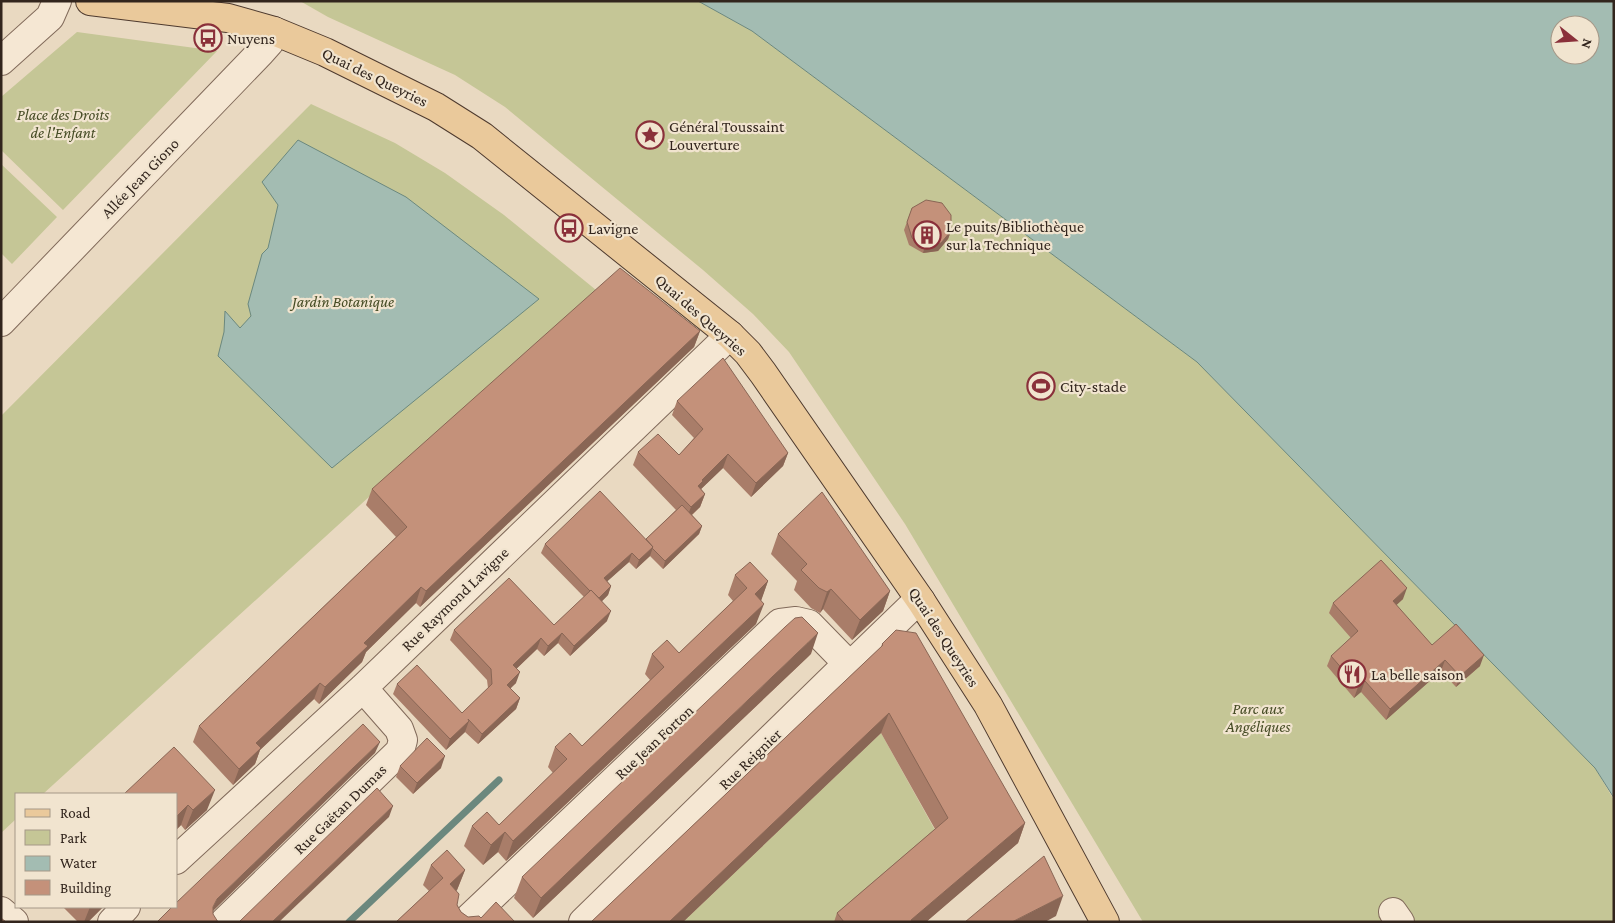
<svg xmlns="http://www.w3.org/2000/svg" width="1615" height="923" font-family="'Crimson Pro',serif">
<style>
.green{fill:#c5c696}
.water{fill:#a3bcb2;stroke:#6b887e;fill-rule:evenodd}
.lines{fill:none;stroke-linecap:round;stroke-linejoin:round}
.stream{stroke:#6b887e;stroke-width:7}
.minor-casing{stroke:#816a5a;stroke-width:30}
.major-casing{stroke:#4e3a2e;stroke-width:30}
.minor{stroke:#f5e7d3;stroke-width:28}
.major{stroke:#eac99b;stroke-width:28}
.wall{fill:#a97d69}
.shaded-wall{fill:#896655}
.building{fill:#c4917a;stroke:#896655}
.labels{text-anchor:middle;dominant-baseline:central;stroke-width:4.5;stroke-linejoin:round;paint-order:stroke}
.poi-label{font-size:16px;fill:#32251d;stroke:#f1e4cf;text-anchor:start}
.street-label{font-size:16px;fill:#32251d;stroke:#f1e4cf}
.park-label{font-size:16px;font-style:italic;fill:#464c25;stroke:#f1e4cf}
</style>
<rect width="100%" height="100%" fill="#e9d9c1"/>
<path class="green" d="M300,1H698L752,31L1197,362L1595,768L1614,800V922H1143L905,524L789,352L753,314L703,270L505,107L455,75L328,17Z
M77,32L217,51L63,210L1,150V97Z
M311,104L395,143L445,173L504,215L596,290L43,794H16V819L1,833V416Z
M1,164L57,217L12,264L1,253Z
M881,733L940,839L843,922H683Z"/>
<path class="water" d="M698,1H1614V798L1595,768L1197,362L752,31ZM1560,25H1590V55H1560Z
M298,140L406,197L539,299L332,468L218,356L224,332L225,311L240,328L251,316L248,304L262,254L268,248L278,205L262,182Z"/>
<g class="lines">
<path class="stream" d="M349,922L499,780"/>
<g class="minor-casing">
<path id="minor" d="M1,61L50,17L57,1
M1,322L261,52L269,43L274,31
M176,860L363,688L730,335
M1,911L14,922
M1393,912L1400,922
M112,922L126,907
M224,922L400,751L403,740L399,729L363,688
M465,922L780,623L796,621L809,624L850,666
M583,922L839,672L850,666L910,608L921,601"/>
</g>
<g class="major-casing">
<path id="major" d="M90,1L228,18L274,31L325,52L436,107L482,136L730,335L748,353L763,373L921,601L988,705L1105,922"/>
</g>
<use href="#minor" class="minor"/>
<use href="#major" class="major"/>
</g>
<path class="wall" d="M912,208L951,231L948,239L938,251L923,253L909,245L904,230Z
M700,331L694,347L420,607L416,603L366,652L362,662L319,704L314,699L260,750L255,764L233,785L193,742L199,726L396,537L366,505L372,489Z
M677,401L788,453L783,466L751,497L723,468L701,489L705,494L700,507L692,515L702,526L699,534L663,569L650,556L636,569L629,562L607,581L611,586L608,595L602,601L607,621L570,656L558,643L544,656L537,649L516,669V683L510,688L520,698L516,709L478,744L465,732L446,750L393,694L397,684L462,713L488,688L487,680L450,640L454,630L554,625L584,597L541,553L545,544L646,539L676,510L633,465L638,452L679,455L694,438L672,415Z
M778,534L890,591L883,611L852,640L823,609L820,613L811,608L794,590L797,581L771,554Z
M735,575L768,581L761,600L756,624L506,861L498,852L483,865L464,846L472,826L499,825L553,773L548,767L555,747L582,746L650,680L645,674L652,654L679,653L733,601L728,595Z
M1403,599L1396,605L1432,645L1480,666L1456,687L1441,671L1386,720L1361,692L1354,698L1327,666L1331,656L1351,638L1329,613L1333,603Z
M882,644L1025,823L1018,843L926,922H834L837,913L935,829L881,733L683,922H591L881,647Z
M811,654L533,918L514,898L522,877Z
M174,747L207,810L185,830L181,825L176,830V794Z
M400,766L441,768L413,794L396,777Z
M431,865L465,870L457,890L456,891L457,905L461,912L468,917L481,918L515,922H396L429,891L423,885Z
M63,907H103L88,922H78Z"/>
<path class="shaded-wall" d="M951,231L948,239L938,251L923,253L925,246Z
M700,331L694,347L420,607L426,591Z
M788,453L783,466L751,497L756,483Z
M728,454L723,468L699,491L698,486L702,480Z
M705,494L700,507L686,520L691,507Z
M702,526L699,534L663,569L665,561Z
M653,547L650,556L636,569L639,560Z
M632,553L629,562L601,587L604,578Z
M768,581L761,601L755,594Z
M611,586L608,595L595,608L598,599Z
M421,587L416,603L366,652L362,662L319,704L325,687L364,643Z
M1407,588L1403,599L1389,612L1393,601Z
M831,589L823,609L820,613L827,592Z
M890,591L883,611L852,640L860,620Z
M764,604L756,624L506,861L513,841Z
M611,611L607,621L570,656L574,646Z
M562,633L558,643L544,656L548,646Z
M818,633L811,654L533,918L541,898Z
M541,638L537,649L509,676L513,665Z
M1484,655L1480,666L1456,687L1460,676Z
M1445,660L1441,671L1386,720L1390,709Z
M520,672L516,683L503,696L507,685Z
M1365,681L1361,692L1354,698L1358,687Z
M320,683L314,699L260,750L255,764L233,785L239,769L256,743Z
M520,698L516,709L478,744L482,734Z
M889,713L881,733L683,922H669Z
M469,721L465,732L446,750L450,739Z
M380,742L375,753L213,911V907L217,899Z
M445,756L441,768L413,794L417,783Z
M215,790L207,810L185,830L193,810Z
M188,805L181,825L176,830V817Z
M393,806L389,817L279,922H272Z
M1025,823L1018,843L926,922H910L911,920Z
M505,832L498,852L483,865L491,845Z
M465,870L457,890L442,904L450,884Z
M1063,896L1056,916L1045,922H1012Z
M90,907H103L88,922H84Z"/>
<path class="building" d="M926,200L942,203L951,215V231L941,243L925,246L912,238L907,222L912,208Z
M620,268L700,331L426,591L421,587L364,643L368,646L325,687L320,683L256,743L261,748L239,769L199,726L407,527L372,489Z
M723,358L788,453L756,483L728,454L702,480L703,481L698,486L705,494L691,507L638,452L658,434L679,455L703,429L677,401Z
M600,491L653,547L639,560L632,553L604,578L611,586L599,598L591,590L590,591L545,544Z
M822,492L890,591L860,620L831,589L827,592L819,588L801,570L807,564L778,534Z
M682,505L702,526L665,561L652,548L653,547L646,539Z
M1381,560L1407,588L1393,601L1432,645L1456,624L1484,655L1460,676L1445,660L1390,709L1365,681L1358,687L1331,656L1358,631L1333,603Z
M750,562L768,581L755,594L764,604L513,841L505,832L491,845L472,826L487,812L499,825L567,759L555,747L570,733L582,746L664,667L652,654L667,640L679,653L747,588L735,575Z
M509,578L554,625L591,590L611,611L574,646L562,633L548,646L541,638L513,665L520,672L507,685L520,698L482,734L468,719L469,721L450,739L397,684L417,665L462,713L492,684L491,669L454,630Z
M802,617L818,633L541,898L522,877L785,627L795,618Z
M896,630L916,633L1025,823L911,920L912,922H844L837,913L948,818L889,713L669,922H591L883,645L882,644Z
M363,724L380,742L217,899L213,907V914L218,922H157L172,907H176V903Z
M427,738L445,756L417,783L400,766Z
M174,747L215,790L193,810L188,805L176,817V794H124Z
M377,788L393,806L272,922H239Z
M447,850L465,870L450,884L459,894L457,905L461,912L468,917L479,916L481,918L496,902L515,922H396L443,878L431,865Z
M1044,856L1063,896L1012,922H965Z
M1,918L6,922H1Z"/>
<defs>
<g id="bus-ring" transform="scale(1.4375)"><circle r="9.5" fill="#f1e4cf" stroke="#8a303a" stroke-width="1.5"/><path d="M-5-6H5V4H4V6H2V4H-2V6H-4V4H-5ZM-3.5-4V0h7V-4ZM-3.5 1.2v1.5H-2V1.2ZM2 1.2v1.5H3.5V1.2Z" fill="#8a303a"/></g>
<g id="sight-ring" transform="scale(1.4375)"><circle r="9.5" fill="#f1e4cf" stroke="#8a303a" stroke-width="1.5"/><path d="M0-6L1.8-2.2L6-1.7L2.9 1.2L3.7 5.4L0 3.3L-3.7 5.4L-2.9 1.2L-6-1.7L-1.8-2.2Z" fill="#8a303a"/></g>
<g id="building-ring" transform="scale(1.4375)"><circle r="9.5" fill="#f1e4cf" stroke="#8a303a" stroke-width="1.5"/><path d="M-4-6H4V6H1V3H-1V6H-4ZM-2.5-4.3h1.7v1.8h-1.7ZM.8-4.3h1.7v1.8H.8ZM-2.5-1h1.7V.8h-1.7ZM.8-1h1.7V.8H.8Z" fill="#8a303a"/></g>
<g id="stadium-ring" transform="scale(1.4375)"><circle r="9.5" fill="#f1e4cf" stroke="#8a303a" stroke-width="1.5"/><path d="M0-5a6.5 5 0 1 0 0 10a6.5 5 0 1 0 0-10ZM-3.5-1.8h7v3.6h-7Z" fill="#8a303a"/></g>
<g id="restaurant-ring" transform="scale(1.4375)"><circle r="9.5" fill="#f1e4cf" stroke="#8a303a" stroke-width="1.5"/><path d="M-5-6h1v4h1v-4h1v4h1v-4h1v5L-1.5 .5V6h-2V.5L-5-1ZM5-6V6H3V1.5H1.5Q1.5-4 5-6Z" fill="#8a303a"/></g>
</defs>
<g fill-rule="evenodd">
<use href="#bus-ring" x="208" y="38"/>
<use href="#sight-ring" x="650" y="135"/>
<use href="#bus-ring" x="569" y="228"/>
<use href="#building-ring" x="927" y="235"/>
<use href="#stadium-ring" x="1041" y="386"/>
<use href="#restaurant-ring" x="1352" y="674"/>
</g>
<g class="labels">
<g class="poi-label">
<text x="227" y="38">Nuyens</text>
<text x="669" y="126">Général Toussaint<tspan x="669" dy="18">Louverture</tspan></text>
<text x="946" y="226">Le puits/Bibliothèque<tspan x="946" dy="18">sur la Technique</tspan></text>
<text x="588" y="228">Lavigne</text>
<text x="1060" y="386">City-stade</text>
<text x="1371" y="674">La belle saison</text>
</g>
<g class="street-label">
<text transform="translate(375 77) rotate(26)">Quai des Queyries</text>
<text transform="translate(140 178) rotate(-46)">Allée Jean Giono</text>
<text transform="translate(701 315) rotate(41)">Quai des Queyries</text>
<text transform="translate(455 599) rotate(-44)">Rue Raymond Lavigne</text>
<text transform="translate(944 637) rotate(57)">Quai des Queyries</text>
<text transform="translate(654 742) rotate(-43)">Rue Jean Forton</text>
<text transform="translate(750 759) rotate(-44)">Rue Reignier</text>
<text transform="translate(340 809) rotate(-44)">Rue Gaëtan Dumas</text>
</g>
<g class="park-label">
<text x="63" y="114">Place des Droits<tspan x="63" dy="18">de l'Enfant</tspan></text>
<text x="343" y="301">Jardin Botanique</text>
<text x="1258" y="708">Parc aux<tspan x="1258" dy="18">Angéliques</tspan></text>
</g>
</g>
<rect width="1615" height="923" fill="none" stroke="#32251d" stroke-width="5"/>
<rect x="15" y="793" width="162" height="115" fill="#f1e4cf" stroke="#a59888"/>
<rect x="25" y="809" width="25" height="8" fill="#eac99b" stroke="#a59888"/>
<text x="60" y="818" font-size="15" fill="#32251d">Road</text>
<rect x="25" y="830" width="25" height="15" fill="#c5c696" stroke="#a59888"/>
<text x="60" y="843" font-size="15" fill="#32251d">Park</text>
<rect x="25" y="856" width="25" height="15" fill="#a3bcb2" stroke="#a59888"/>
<text x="60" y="868" font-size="15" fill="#32251d">Water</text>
<rect x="25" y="880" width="25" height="15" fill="#c4917a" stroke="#a59888"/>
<text x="60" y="893" font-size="15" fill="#32251d">Building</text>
<g transform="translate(1575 40) rotate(107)"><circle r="24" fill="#f1e4cf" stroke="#a59888"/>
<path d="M0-4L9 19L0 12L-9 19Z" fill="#8a303a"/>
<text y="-8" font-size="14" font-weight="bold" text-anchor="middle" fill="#32251d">N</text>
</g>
</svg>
